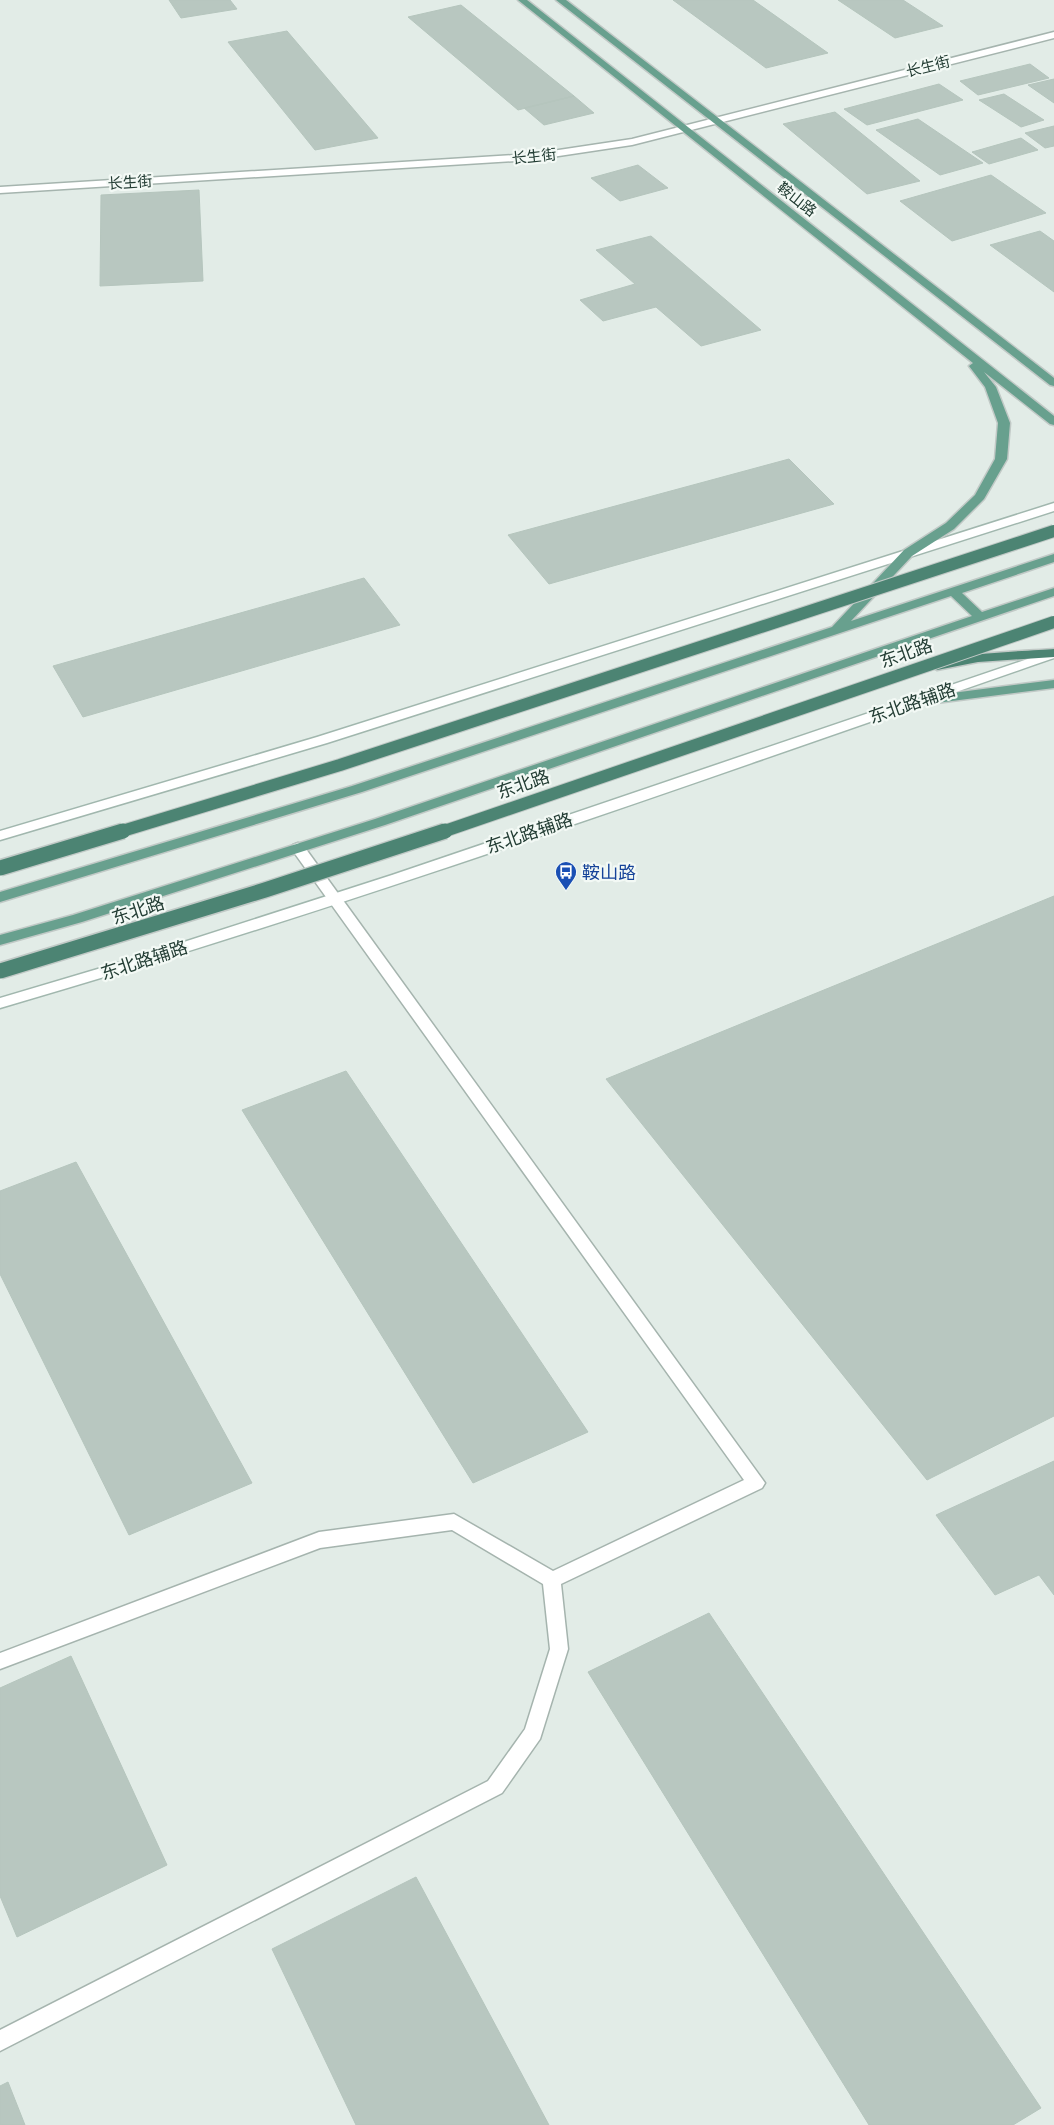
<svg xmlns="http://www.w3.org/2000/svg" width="1054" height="2125" font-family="Poppins,'Noto Sans SC',sans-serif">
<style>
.building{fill:#b8c7c0;stroke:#b5c5bd}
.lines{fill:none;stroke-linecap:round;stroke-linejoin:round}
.service-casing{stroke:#a5b4ae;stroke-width:3}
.minor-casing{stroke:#a5b4ae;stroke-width:3}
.secondary-casing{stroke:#a1b7ae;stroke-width:3}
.primary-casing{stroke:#c1c9c6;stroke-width:3}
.trunk-casing{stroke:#c1c9c6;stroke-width:3}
.service{fill:#fff;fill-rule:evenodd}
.minor{fill:#fff;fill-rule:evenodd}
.secondary{fill:#fff;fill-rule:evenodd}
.primary{fill:#68a08e;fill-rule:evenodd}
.trunk{fill:#4c8473;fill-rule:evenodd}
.trunk-bridge-far1-casing{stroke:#c1c9c6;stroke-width:14;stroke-linecap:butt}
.trunk-bridge-casing{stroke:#c1c9c6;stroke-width:18;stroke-linecap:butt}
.trunk-bridge-far1{stroke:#4c8473;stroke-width:12}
.trunk-bridge{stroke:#4c8473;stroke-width:15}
.labels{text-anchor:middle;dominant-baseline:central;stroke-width:4.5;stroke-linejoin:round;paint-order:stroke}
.far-street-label{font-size:15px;fill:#233d34;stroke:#f3f9f5}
.street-label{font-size:18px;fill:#233d34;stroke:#f3f9f5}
.transit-label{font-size:18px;fill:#164399;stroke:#f3f9f5;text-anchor:start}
</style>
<rect width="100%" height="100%" fill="#e2ece7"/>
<path class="building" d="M169,0H230L237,9L181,18Z
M673,0H753L828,53L766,68Z
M838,0H903L943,26L895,38Z
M461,5L574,96L518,110L408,17Z
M287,31L378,138L315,150L228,42Z
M1030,64L1049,78L978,95L960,81Z
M1054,79V103L1028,85Z
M939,84L963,100L867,125L844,109Z
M1004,94L1044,120L1021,127L979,100Z
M574,96L594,113L544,125L524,108Z
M835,112L920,181L867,194L783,124Z
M918,119L983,163L940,175L876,130Z
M1054,126V146L1045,148L1025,133Z
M1021,138L1038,150L989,164L972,152Z
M638,165L668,188L620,201L591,178Z
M991,175L1046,213L952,241L900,201Z
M199,190L203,281L100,286L101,195Z
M1040,231L1054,241V292L990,245Z
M651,236L761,330L701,346L656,307L603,321L580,300L635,284L596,250Z
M789,459L834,504L549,584L508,535Z
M364,578L400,625L83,717L53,666Z
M1054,896V1416L927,1480L606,1079Z
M346,1071L588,1432L473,1483L242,1110Z
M76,1162L252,1483L129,1535L0,1274V1191Z
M1054,1461V1595L1039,1575L995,1595L936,1515Z
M709,1613L1041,2108L1013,2125H869L588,1672Z
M71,1656L167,1865L17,1937L0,1896V1688Z
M416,1877L549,2125H356L272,1949Z
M8,2082L25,2125H0V2086Z"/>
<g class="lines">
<g class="service-casing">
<path id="service" d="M298,843L303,845L765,1483L762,1488L561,1584L568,1649L540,1739L502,1793L0,2051V2030L488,1781L525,1729L550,1649L543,1584L452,1530L320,1548L0,1669V1653L319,1532L454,1514L553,1571L744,1480L293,851L291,848L293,845Z"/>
</g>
<g class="minor-casing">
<path id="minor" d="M1054,32V38L632,145L532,160L0,193V187L532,154L632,139Z"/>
</g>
<g class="secondary-casing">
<path id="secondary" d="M1054,503V511L327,743L0,840V831L317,737Z
M1054,650V658C704,779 355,905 0,1008V998L128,960L392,875Z"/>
</g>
<g class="primary-casing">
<path id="primary" d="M518,0H527L1054,416V425L1050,424L984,372L996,387L1010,423L1007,459L984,499L954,529L912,556L851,621L1054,554V562L962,593L982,612L1054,588V596L385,825L82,922L0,945V935L73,915L375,819L972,616L951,596L362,792L0,902V892L352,786L832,627L904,550L946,523L975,495L995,459L998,423L985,387L969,366L973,363Z
M556,0H566L1054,378V386L1050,385Z
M1054,680V688L913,706L907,702L913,698Z"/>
</g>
<g class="trunk-casing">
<path id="trunk" d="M1054,649V657L978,662L937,670L931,666C942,653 1033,651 1054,649Z"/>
</g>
<use href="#service" class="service"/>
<use href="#minor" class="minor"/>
<use href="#secondary" class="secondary"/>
<use href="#primary" class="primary"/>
<use href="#trunk" class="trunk"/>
<g class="trunk-bridge-far1-casing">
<path id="trunk-bridge-far1" d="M119,832L340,765L1054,531
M442,832L1054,622"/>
</g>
<g class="trunk-bridge-casing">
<path id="trunk-bridge" d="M0,868L123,831
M0,971L265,890L445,831"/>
</g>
<use href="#trunk-bridge-far1" class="trunk-bridge-far1"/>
<use href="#trunk-bridge" class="trunk-bridge"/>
</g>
<defs>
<g id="bus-pin" transform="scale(1.125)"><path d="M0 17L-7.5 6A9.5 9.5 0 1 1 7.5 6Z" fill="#1a4fb4" stroke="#f3f9f5"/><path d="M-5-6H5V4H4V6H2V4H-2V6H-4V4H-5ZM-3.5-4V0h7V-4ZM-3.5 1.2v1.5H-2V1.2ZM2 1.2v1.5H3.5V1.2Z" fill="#fff"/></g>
</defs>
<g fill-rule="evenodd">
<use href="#bus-pin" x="566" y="872"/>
</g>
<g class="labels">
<g class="far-street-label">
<text transform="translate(928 66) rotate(-14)">长生街</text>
<text transform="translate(534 156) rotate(-6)">长生街</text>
<text transform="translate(130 182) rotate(-4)">长生街</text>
<text transform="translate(797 199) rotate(38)">鞍山路</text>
</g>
<g class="street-label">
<text transform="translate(906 653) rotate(-19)">东北路</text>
<text transform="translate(912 703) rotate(-19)">东北路辅路</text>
<text transform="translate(523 784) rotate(-19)">东北路</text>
<text transform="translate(529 833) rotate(-19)">东北路辅路</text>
<text transform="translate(138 910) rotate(-18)">东北路</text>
<text transform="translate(144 960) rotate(-18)">东北路辅路</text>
</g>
<g class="transit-label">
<text x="582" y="872">鞍山路</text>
</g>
</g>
</svg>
